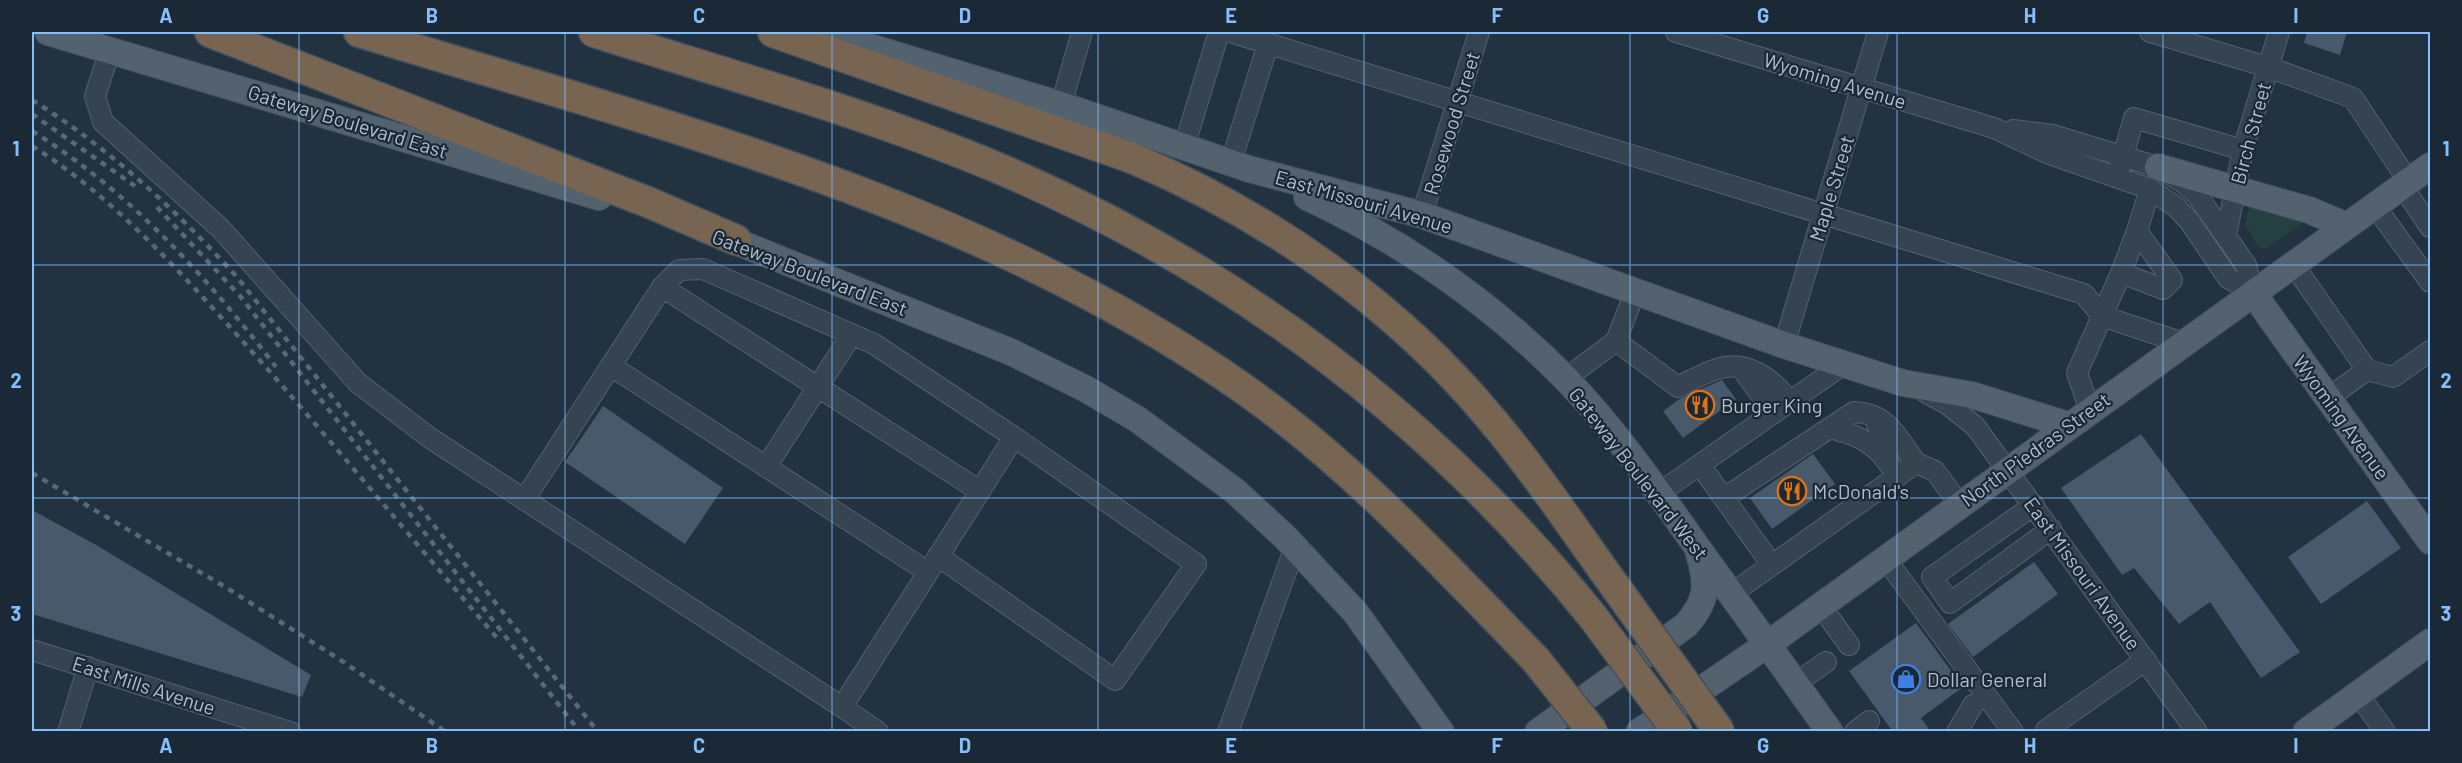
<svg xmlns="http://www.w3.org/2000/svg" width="2462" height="763" font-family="Barlow,sans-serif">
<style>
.green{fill:#244041}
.building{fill:#47596a}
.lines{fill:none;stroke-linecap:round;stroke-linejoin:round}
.minor-casing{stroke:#54616e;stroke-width:22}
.major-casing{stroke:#424f5c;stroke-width:28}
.highway-casing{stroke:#414e5b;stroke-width:33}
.minor{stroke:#364350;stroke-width:20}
.major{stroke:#546270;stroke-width:26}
.highway{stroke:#776552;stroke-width:30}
.rail{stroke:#576877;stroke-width:4.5;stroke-dasharray:6 6;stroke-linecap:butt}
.highway-bridge-casing{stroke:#414e5b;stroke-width:33;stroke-linecap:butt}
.highway-bridge{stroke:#776552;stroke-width:30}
.grid{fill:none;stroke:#83bfff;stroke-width:1.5;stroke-opacity:0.55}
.labels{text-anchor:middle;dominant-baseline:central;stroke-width:4.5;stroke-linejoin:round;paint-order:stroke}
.street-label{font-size:20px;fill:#b2becb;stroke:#1b2835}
.poi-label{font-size:20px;fill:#b2becb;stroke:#1b2835;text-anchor:start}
.neatline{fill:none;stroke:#83bfff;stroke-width:2}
.grid-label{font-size:20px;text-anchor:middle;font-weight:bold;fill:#83bfff}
</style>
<rect width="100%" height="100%" fill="#223240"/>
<path class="green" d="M2251,201L2304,222L2266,249L2258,247L2245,224Z"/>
<path class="building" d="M2307,32H2347L2340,55L2304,43Z
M1722,380L1736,399L1683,438L1663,411L1681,398Z
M603,406L723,488L685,544L565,462Z
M2141,434L2300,652L2261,678L2210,602L2179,624L2134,568L2122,575L2061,488Z
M1813,454L1835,484L1772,529L1750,498Z
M2367,501L2401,548L2321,604L2288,557Z
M32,510L98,546L311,675L302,697L32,614Z
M2034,562L2058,594L1973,657L1948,624Z
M1916,623L1963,687L1921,718L1931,732H1893L1849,671Z"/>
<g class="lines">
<g class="minor-casing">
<path id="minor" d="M1230,32L2084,294L2102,316L2183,343
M1676,32L1994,128L2047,153L2150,189L2176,207L2190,222L2228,278L2253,293
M2150,32L2268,67L2353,98L2409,182
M110,50L95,96L103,122L221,229L358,383L430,438L842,707L980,491L662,287L524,500
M1061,105L1082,32
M2013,130L2053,135L2158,167L2182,182L2197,195L2246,265L2253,293
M1184,147L1219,32
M1231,162L1268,44
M2119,170L2134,118L2243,150
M2403,187L2430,227
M2375,206L2430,282
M1422,215L1479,32
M2137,231L2121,273L2163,289L2172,280L2137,231L2150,189
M2226,235L2243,150L2279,32
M2293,264L2367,370L2328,398
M662,287L679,270L703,269L874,344L1014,437L980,491
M1616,341L1678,387C1690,381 1704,373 1717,369C1747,359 1774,380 1790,402
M1784,345L1878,32
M611,366L928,572
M1742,369L1774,413
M2367,370L2393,377L2430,351
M1565,379L1616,341L1635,292
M1925,392L1947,404L1975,426L2197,732
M2090,410L2077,373L2121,273
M1877,425L1885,436L1888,463L1898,476
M1839,431C1858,435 1877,446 1888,463
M1700,465L1772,565L1731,594
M766,467L852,334
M1659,493L1844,364
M1724,498L1854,412C1888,413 1898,438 1916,463
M2034,505L1932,577L1950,603L2051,529
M938,556L1115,680L1196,564L1014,437
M1885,558L2013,732
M1772,565L1916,463L1935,471L1959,504
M1820,605L1849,645
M32,650L290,732
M1796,683L1826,662
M2358,694L2385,732
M842,707L878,732
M2046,730L2146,660
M68,732L88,667
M1228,732L1295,547
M1855,732L1869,721
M1957,732L1973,705"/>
</g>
<g class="major-casing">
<path id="major" d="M48,32L599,197
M820,32L1061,105L1249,169L1422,215L1784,345L1903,383L1972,395L2068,425
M2158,167L2309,210L2347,226
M1307,197C1403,242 1492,304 1566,379C1615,430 1656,489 1697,547C1742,609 1786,670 1830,732
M717,234L1011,352L1086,389L1137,419L1235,491L1285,537L1355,612L1441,732
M2253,293L2430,541
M1538,732L1686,625C1708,601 1708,584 1699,554
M1639,732L1768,644L2430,166
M2306,732L2430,642"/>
</g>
<g class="highway-casing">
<path id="highway" d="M210,32L650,203L736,240
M359,32C662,125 978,203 1241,387C1351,464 1443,564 1536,660
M594,32C729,75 867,113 998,168C1235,269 1432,417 1593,617
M773,32L1132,158C1269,216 1397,305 1492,420C1539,476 1579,537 1622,596"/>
</g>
<use href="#minor" class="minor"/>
<use href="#major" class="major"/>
<use href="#highway" class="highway"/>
<path class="rail" d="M32,100C109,148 175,209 237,277L598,732
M32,114L135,186
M32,131C130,192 207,277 276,367
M32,146C115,198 182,274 247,346C333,442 414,542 498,639
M157,207L240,296L580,732
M32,473L227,588L342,661L446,732"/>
<g class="highway-bridge-casing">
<path id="highway-bridge" d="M1622,596L1720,732
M1593,617L1678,732
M1536,660L1593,732"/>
</g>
<use href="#highway-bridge" class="highway-bridge"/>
</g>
<path class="grid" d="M299,32V732M565,32V732M832,32V732M1098,32V732M1364,32V732M1630,32V732M1897,32V732M2163,32V732M32,265H2430M32,498H2430"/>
<defs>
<g id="restaurant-ring" transform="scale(1.5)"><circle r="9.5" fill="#1b2835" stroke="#e8710a" stroke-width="1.5"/><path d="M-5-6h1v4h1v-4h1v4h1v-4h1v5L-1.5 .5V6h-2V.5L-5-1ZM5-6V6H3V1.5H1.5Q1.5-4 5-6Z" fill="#e8710a"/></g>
<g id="shop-ring" transform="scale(1.5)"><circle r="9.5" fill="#1b2835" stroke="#3f7fe0" stroke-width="1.5"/><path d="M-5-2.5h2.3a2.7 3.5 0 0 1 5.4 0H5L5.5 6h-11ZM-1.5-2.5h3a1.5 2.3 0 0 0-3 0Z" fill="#3f7fe0"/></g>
</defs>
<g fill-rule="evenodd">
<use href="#restaurant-ring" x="1700" y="405"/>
<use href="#restaurant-ring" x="1792" y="491"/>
<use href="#shop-ring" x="1906" y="679"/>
</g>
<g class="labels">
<g class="street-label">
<text transform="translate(1835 80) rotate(17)">Wyoming Avenue</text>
<text transform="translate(348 121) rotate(17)">Gateway Boulevard East</text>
<text transform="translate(1451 123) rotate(-73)">Rosewood Street</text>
<text transform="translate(2250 133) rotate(-75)">Birch Street</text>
<text transform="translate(1831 188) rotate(-73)">Maple Street</text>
<text transform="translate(1364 201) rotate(16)">East Missouri Avenue</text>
<text transform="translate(810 272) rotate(21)">Gateway Boulevard East</text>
<text transform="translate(2342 417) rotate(54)">Wyoming Avenue</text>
<text transform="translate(2035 449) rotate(-36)">North Piedras Street</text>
<text transform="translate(1639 473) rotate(52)">Gateway Boulevard West</text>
<text transform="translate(2083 573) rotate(54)">East Missouri Avenue</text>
<text transform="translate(144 685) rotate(18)">East Mills Avenue</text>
</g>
<g class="poi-label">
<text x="1721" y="405">Burger King</text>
<text x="1813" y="491">McDonald's</text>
<text x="1927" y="679">Dollar General</text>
</g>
</g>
<rect width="2462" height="763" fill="none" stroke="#1b2835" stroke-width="66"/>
<rect x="33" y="33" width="2396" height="697" class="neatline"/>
<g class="grid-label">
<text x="166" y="23">A</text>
<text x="432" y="23">B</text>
<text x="699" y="23">C</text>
<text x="965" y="23">D</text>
<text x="1231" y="23">E</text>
<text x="1497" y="23">F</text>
<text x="1763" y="23">G</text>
<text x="2030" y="23">H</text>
<text x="2296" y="23">I</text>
<text x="16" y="156">1</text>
<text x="2446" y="156">1</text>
<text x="16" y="388">2</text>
<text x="2446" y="388">2</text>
<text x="16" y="621">3</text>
<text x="2446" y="621">3</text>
<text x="166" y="753">A</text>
<text x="432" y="753">B</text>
<text x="699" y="753">C</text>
<text x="965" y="753">D</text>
<text x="1231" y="753">E</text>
<text x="1497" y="753">F</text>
<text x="1763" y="753">G</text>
<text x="2030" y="753">H</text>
<text x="2296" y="753">I</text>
</g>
</svg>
